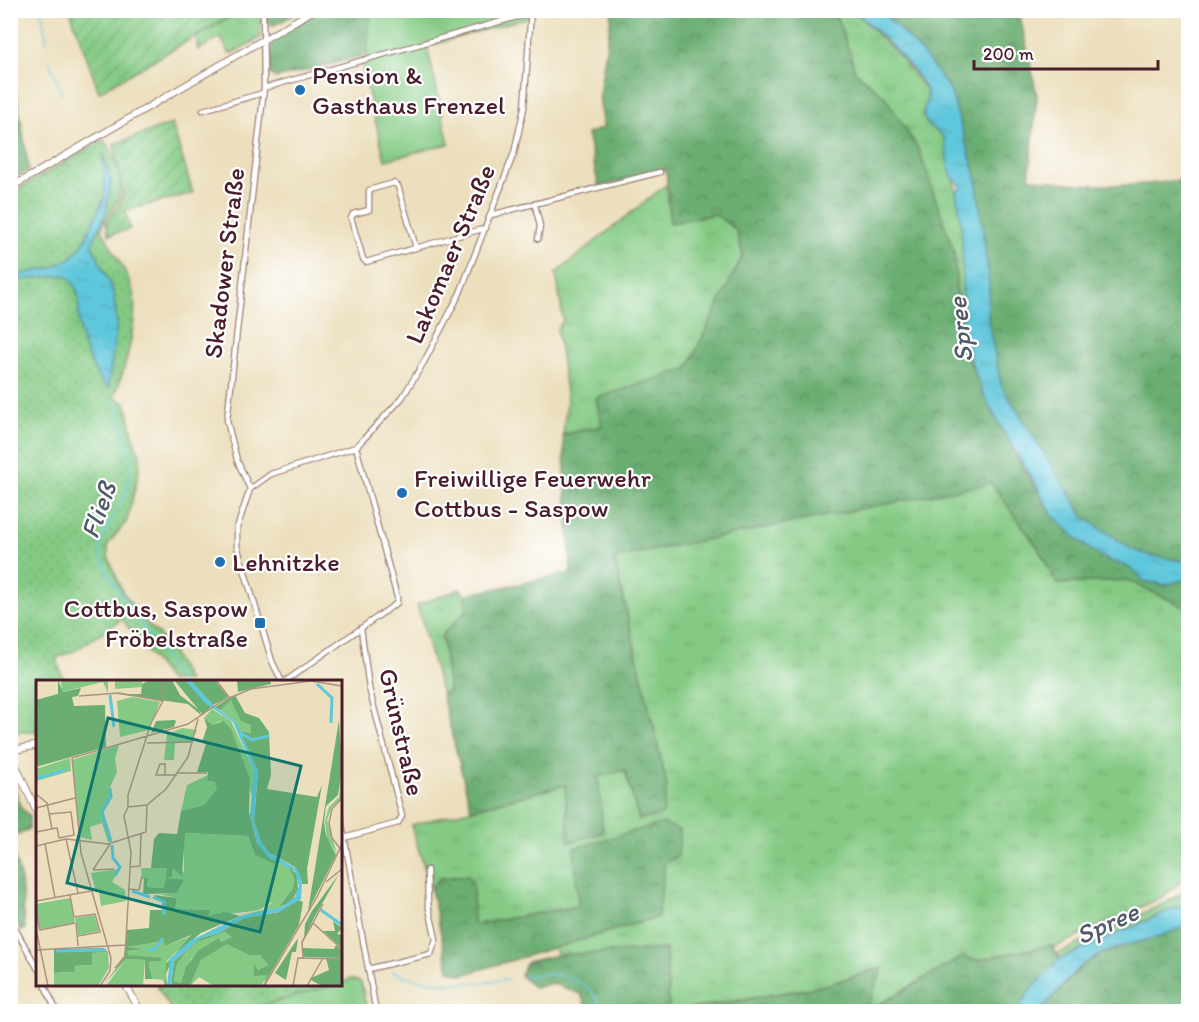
<svg xmlns="http://www.w3.org/2000/svg" width="1199" height="1022" font-family="Itim,sans-serif">
<style>
.grass{fill:url(#grass-tufts);stroke:#677458;stroke-width:1.5}
.forest{fill:url(#forest-crowns);stroke:#5a664e;stroke-width:1.5}
.park{fill:url(#park-dots);stroke:#677458;stroke-width:1.5}
.garden{fill:url(#garden-furrows);stroke:#677458;stroke-width:1.5}
.pitch{fill:#84ca84;stroke:#677458;stroke-width:1.5}
.water{fill:url(#water-ripples);stroke:#547383;stroke-width:1.5}
.lines{fill:none;stroke-linecap:round;stroke-linejoin:round}
.stream{stroke:#5fc7db;stroke-width:1.5}
.minor-casing{stroke:#9b7f74;stroke-width:7}
.tertiary-casing{stroke:#9b7f74;stroke-width:8}
.minor{stroke:#fff;stroke-width:4.5}
.tertiary{stroke:#fff;stroke-width:6}
.poi-dot{fill:#1f6fb2;stroke:#fff;stroke-width:2}
.labels{text-anchor:middle;dominant-baseline:central;stroke-width:4.5;stroke-linejoin:round;paint-order:stroke}
.poi-label{font-size:26px;fill:#4a1f2b;stroke:#fff;text-anchor:start}
.street-label{font-size:26px;fill:#4a1f2b;stroke:#fff}
.water-label{font-size:27px;font-style:italic;fill:#515a69;stroke:#fff}
.inset-river{fill:none;stroke:#5fc7db;stroke-width:3}
.inset-road{fill:none;stroke:#ab9283;stroke-width:1.5}
.view{fill:#0f766e;fill-opacity:0.15;stroke:#0f766e;stroke-width:3}
.inset-edge{fill:none;stroke:#4a1f2b;stroke-width:3}
</style>
<defs>
<pattern id="grass-tufts" width="24" height="20" patternUnits="userSpaceOnUse" patternTransform="scale(1.5)"><rect width="24" height="20" fill="#84ca84"/><path d="M3 7l-1-3M5 7V3M7 7l1-3M15 17l-1-3M17 17v-4M19 17l1-3" fill="none" stroke="#74ad72"/></pattern>
<pattern id="forest-crowns" width="20" height="18" patternUnits="userSpaceOnUse" patternTransform="scale(1.5)"><rect width="20" height="18" fill="#6bae72"/><path d="M2 6a3 3 0 1 1 6 0M12 15a3 3 0 1 1 6 0" fill="none" stroke="#5a8d5e"/></pattern>
<pattern id="park-dots" width="8" height="8" patternUnits="userSpaceOnUse" patternTransform="scale(1.5)"><rect width="8" height="8" fill="#84ca84"/><path d="M2 2h.1M6 6h.1" fill="none" stroke="#74ad72" stroke-width="1.8" stroke-linecap="round"/></pattern>
<pattern id="garden-furrows" width="10" height="10" patternUnits="userSpaceOnUse" patternTransform="scale(1.5)"><rect width="10" height="10" fill="#84ca84"/><path d="M-1 1l2-2M0 10L10 0M9 11l2-2" fill="none" stroke="#74ad72"/></pattern>
<pattern id="water-ripples" width="26" height="14" patternUnits="userSpaceOnUse" patternTransform="scale(1.5)"><rect width="26" height="14" fill="#5fc7db"/><path d="M2 4q2-2 4 0t4 0M15 11q2-2 4 0t4 0" fill="none" stroke="#54aabc"/></pattern>
</defs>
<rect width="100%" height="100%" fill="#fff"/>
<filter id="ink" filterUnits="userSpaceOnUse"><feTurbulence type="fractalNoise" baseFrequency=".0167" numOctaves="2"/><feDisplacementMap in="SourceGraphic" scale="12" xChannelSelector="R" yChannelSelector="G"/><feConvolveMatrix kernelMatrix="1 2 1 2 8 2 1 2 1" color-interpolation-filters="sRGB"/></filter>
<filter id="wash" filterUnits="userSpaceOnUse"><feTurbulence type="fractalNoise" baseFrequency=".008" numOctaves="4" result="noise"/><feDisplacementMap in="SourceGraphic" scale="24" xChannelSelector="R" yChannelSelector="G"/><feGaussianBlur stdDeviation="1.35" result="paint"/><feColorMatrix in="noise" values="0 0 0 0 0 0 0 0 0 0 0 0 0 0 0 0 0 1.4 0 .05"/><feComposite in="paint" operator="in"/></filter>
<g filter="url(#wash)">
<rect width="100%" height="100%" fill="#ecdfbd"/>
<path class="grass" d="M257,11H267V20L260,22L261,38L230,54L220,37L198,50L196,37L231,16Z
M834,11H854L901,58L926,91L928,98L923,114L926,122L944,137L963,222V320L970,356L960,340L954,251L885,97L854,70L851,56Z
M667,184L670,223L715,214L736,230L743,255L687,369L597,398L602,426L563,434L567,400L557,329L563,320L556,273Z
M991,482L1037,546L1057,584L1127,580L1187,608L1188,601V876L1162,897L1053,948L1050,945L978,960L962,957L867,1011H865L882,968L822,986L669,1012L666,949L558,955L554,948L658,917L665,861L680,832L578,906L472,925L473,884L468,876L440,878L431,889L411,825L566,785L570,842L603,832L597,777L625,770L639,820L667,785L614,558Z
M460,589L465,595L467,610L442,635L449,691L442,695L417,605Z
M1188,889V902L1060,959L1057,954L1169,901Z"/>
<path class="forest" d="M267,11V10L302,11L272,26L267,20Z
M319,11H371L367,55L276,78L270,74L272,38Z
M612,11H834L851,56L854,70L885,97L919,150L954,252L960,340L986,399L1018,459L1050,511L1069,531L1105,558L1134,568L1144,581L1165,585L1182,580L1188,583L1187,608L1127,580L1057,584L1037,546L991,483L614,558L667,785L663,814L639,820L625,770L598,777L603,832L569,842L565,785L471,809L442,695L449,691L442,635L467,610L465,595L571,573L563,435L602,426L596,398L687,369L743,255L736,230L715,214L670,223L666,169L599,187L587,134L603,128L599,94Z
M881,11H1019L1037,96L1029,178C1084,187 1133,188 1188,179V562L1152,556L1131,549L1083,517L1001,385L988,321L989,282L976,176L950,90L925,56Z
M11,61L29,170L11,180H10Z
M11,776L22,809L29,815V829L13,837L11,845L21,881L25,929L21,931L11,912Z
M663,823L680,831L678,856L665,862L658,917L462,975L449,970L431,889L440,878L468,876L473,884V925L578,906L574,848Z
M1188,924V1011L1039,1012L1084,964L1104,953Z
M1051,945L1060,959L1016,1011L867,1012L962,957L978,960Z
M666,949L669,1011H588L581,994L552,983L535,988L520,975L527,962L558,955Z
M883,968L865,1011H681L822,986Z"/>
<path class="park" d="M103,140C116,151 126,185 117,202C111,213 103,216 102,230C111,248 131,277 134,297C137,326 125,370 114,397L126,403L136,447L140,454L139,472L127,521L108,544V556L122,591L139,615L166,642L188,681H169L122,619L76,650L56,658L64,681L38,682L37,732H12L10,194Z
M156,985H333L244,1011H172Z"/>
<path class="garden" d="M70,11L257,10V11L231,16L99,92Z
M172,124L193,193L125,211L130,229L109,235L106,221L119,205L123,193L114,144Z"/>
<path class="pitch" d="M371,11H529V17L427,46L449,144L385,160L362,67L367,55Z
M350,979L361,982L367,1011H244L333,985L340,984Z"/>
<path class="water" d="M854,11H881L925,56L950,90L976,176L989,282L988,321L1001,385L1084,517L1131,549L1152,556L1188,562V583L1182,580L1165,585L1144,581C1129,562 1120,567 1102,557C1083,546 1064,528 1051,512C1044,502 1039,490 1033,480C1003,432 966,376 963,318C961,274 966,236 956,192L961,186C946,176 947,154 944,137C939,132 930,128 926,122C918,111 932,101 926,90C911,62 878,32 854,11Z
M103,153L111,182L106,212L92,245L113,290L117,323L108,388C94,377 80,341 79,323C78,303 83,290 66,275L10,281L11,277L54,267L71,258L83,244L105,196Z
M1188,902V924C1156,943 1114,942 1084,964C1067,977 1055,997 1039,1011H1016L1031,990L1060,959Z"/>
<g class="lines">
<path class="stream" d="M41,10L47,42
M49,60L62,94
M114,403L121,417L131,458L127,489L100,544V555L111,579L180,682
M391,971C427,987 470,985 508,979
M524,976C555,971 594,976 602,1012"/>
</g>
</g>
<g filter="url(#ink)">
<g class="lines">
<g class="minor-casing">
<path id="minor" d="M264,88L531,13
M203,110L263,93
M535,205L540,226L538,239
M491,215L660,172
M416,248L398,186L394,183L369,190V210L353,214L351,218L363,259L366,262L486,228
M250,489L271,474L356,447L402,398L424,362L460,293L514,153L524,108L531,10
M250,489L237,460L227,421L264,88L263,10
M250,489L237,528V546L272,661L282,682
M284,682L397,603V597L356,447
M340,814L376,1012
M344,838L398,823L402,816L369,688L361,628
M10,920L38,969
M368,969L431,954L436,939L428,904L427,870
M44,984L57,1012"/>
</g>
<g class="tertiary-casing">
<path id="tertiary" d="M10,188L314,10
M10,751L38,745
M10,752L38,815
M125,984L141,1012"/>
</g>
<use href="#minor" class="minor"/>
<use href="#tertiary" class="tertiary"/>
</g>
</g>
<g class="poi-dot">
<circle cx="300" cy="90" r="6"/>
<circle cx="402" cy="493" r="6"/>
<circle cx="220" cy="562" r="6"/>
<rect x="254" y="617" width="12" height="12" rx="3"/>
</g>
<g class="labels">
<g class="poi-label">
<text x="312" y="75">Pension &amp;<tspan x="312" dy="30">Gasthaus Frenzel</tspan></text>
<text x="414" y="478">Freiwillige Feuerwehr<tspan x="414" dy="30">Cottbus - Saspow</tspan></text>
<text x="232" y="562">Lehnitzke</text>
<text x="248" y="608" text-anchor="end">Cottbus, Saspow<tspan x="248" dy="30">Fröbelstraße</tspan></text>
</g>
<g class="street-label">
<text transform="translate(450 254) rotate(-67)">Lakomaer Straße</text>
<text transform="translate(224 263) rotate(-83)">Skadower Straße</text>
<text transform="translate(402 732) rotate(77)">Grünstraße</text>
</g>
<g class="water-label">
<text transform="translate(960 330) rotate(-96)">Spree</text>
<text transform="translate(98 510) rotate(-70)">Fließ</text>
<text transform="translate(1107 923) rotate(-24)">Spree</text>
</g>
</g>
<g transform="translate(36 680)">
<rect width="306" height="306" fill="#ecdfbd"/>
<path d="M25,0H72V13L67,2L26,12ZM195,20L215,45V53L203,51L200,42L184,30ZM176,29L195,41L218,90V113L214,135L216,117L207,84L185,41L177,45L168,38ZM306,91V118L296,127L291,140L301,174L291,158L289,141L293,127L303,117ZM172,95L171,101L179,102L182,109L168,125L145,131L151,105ZM148,153L212,156L219,175L252,186L258,198L257,208L242,228L228,232L204,235L228,230L237,221L223,230L171,237L175,230L139,229L141,218L123,214L141,213L148,200L129,208L111,207L112,199H106L105,188H132L130,197H136L137,188L148,192ZM34,218L39,243L4,249L0,224ZM58,235L63,251L42,255L39,238ZM189,252L197,257L185,262L184,259L155,279L145,303L138,301L141,284L149,273L162,262ZM155,256L131,281L129,306L127,300L116,299L112,294V282L124,281L91,275V271L109,269L90,267L127,261L129,266ZM191,263L213,275H224L232,285L222,290L218,283V295H232L225,306H178L163,297L154,306L165,280ZM90,279L109,280L107,306H70Z" fill="#84ca84"/>
<path d="M22,0L27,12L45,8L42,16L36,17L38,26L69,25L70,67L0,87V20L22,14ZM114,0H136L144,15L163,30L166,36L152,24L81,14H105L106,4ZM138,0H149L175,27L167,35ZM154,0H179L192,17L177,25ZM201,0H234L235,4L202,12ZM199,15L209,33L223,38L233,52L235,95L231,109L281,117L286,105L271,189L272,204H266L259,187L232,172L225,162L218,141L222,91L203,51L215,53V45L205,41L195,20L184,30L179,27ZM168,38L177,45L187,41L195,49L214,99L213,132L221,163L241,180L239,184L219,175L212,156L149,153L146,196L137,188L136,197H130L131,188H115L118,159L123,153L141,154L145,131L168,125L181,109L179,102L171,101L172,92H161L170,64L166,62L171,47ZM303,40L306,91L302,115L290,126L288,142L290,155L300,175L272,231ZM120,41L138,40L140,41L138,47L115,53ZM252,186L261,194L262,210L255,222L242,228L257,208L258,198ZM303,194L278,238L268,259L269,244L276,231ZM108,198H112L111,207L128,208L130,198L148,200L141,213L107,214ZM118,215L141,218L139,229L175,230L172,236L189,232L204,236L165,253L138,275L130,294L131,306H129L130,284L155,255L129,266L127,261L91,267L109,269L91,271L92,275L125,278V281L112,282L116,299H109V280L90,279L69,303L88,278L91,250L113,248L114,230H126V222ZM261,219L267,222L263,245L227,306L231,295L218,296V283L222,290L232,285L224,275H213L191,264L165,280L154,306H135L138,281L165,258L183,253L208,238L243,232ZM189,252L196,257L185,262L183,258L163,270L150,287L145,303L138,301L141,284L149,273L162,262ZM297,241L306,248L301,254L306,255V268L287,251H299ZM262,258L260,272H256L250,300L239,293ZM300,265L306,270V278L269,277L266,274V268L298,269ZM67,268L72,272L56,273V285L39,286V292L18,293V269ZM290,278L306,279V306H286L273,299L293,290Z" fill="#6bae72" fill-rule="evenodd"/>
<path d="M83,65L79,79L81,92L74,107L76,117L67,132L76,162H72L66,143L54,147L56,160L44,157L36,80ZM34,78L35,91L0,101V89ZM83,189L76,202L89,210L60,212L55,193Z" fill="#84ca84"/>
<path d="M79,0H106V7L79,9ZM96,17L124,22L113,50L84,57L81,21ZM72,272L73,288L62,306H18V293L38,292L39,286L56,285V273Z" fill="#84ca84"/>
<path d="M146,48L161,50L156,62L139,63L138,80H128L131,54ZM89,210L90,221L65,226L63,212Z" fill="#84ca84"/>
<path d="M149,0H154L179,27L200,42L222,91L218,141L225,162L232,172L261,189L266,200L265,219L243,232L208,238L183,253L165,258L138,281L135,306H131L134,279L154,261L204,236L246,227L259,217L263,206L259,191L233,178L221,163L214,135L218,90L197,42L169,23Z" fill="#5fc7db"/>
<path class="inset-river" d="M281,4L296,18L295,43M74,15L78,47M203,52L216,60L233,56M0,99L29,90M74,108L75,117L66,132L75,161M76,165L77,178L84,187L79,196M96,211L114,217M117,217L128,222V235M285,230L306,245M20,271L70,270M111,271L120,268L127,258"/>
<path class="inset-road" d="M180,0L193,17M43,16L83,13L127,21M111,63L157,62M142,93H171M129,95V84H124L120,95H141M0,114L11,123L16,149M306,118L296,129L293,143L296,158L306,171M92,127V115L115,43L128,19L125,0M92,127L111,125L130,109L152,77L162,39M0,128L39,118M13,134L35,132L38,155L23,158M0,152L21,148L23,158M30,159L42,213M9,164L19,218M0,166L30,159L72,164L110,152L111,125M94,187L104,186L105,154M57,190L74,164M57,190L78,189M290,202L306,189M92,209L103,210L106,196M34,215L38,237M0,221L55,211M287,224L277,243L306,269M0,231L4,250L39,243M38,237L59,234L64,252L42,256M40,243L42,266M0,249L12,306M0,270L89,265M267,278L266,262L277,243M79,288L89,276L95,172L88,136L92,127M64,306L74,291L75,278L45,173L36,78L152,44L186,21L215,9L275,1L306,6M228,306L281,217L306,164M257,306L262,278L306,279M271,306L287,278"/>
<path class="view" d="M72,38L265,86L224,252L31,203Z"/>
<rect width="306" height="306" class="inset-edge"/>
</g>
<rect width="1199" height="1022" fill="none" stroke="#fff" stroke-width="36"/>
<path d="M974 60v9h184v-9" fill="none" stroke="#4a1f2b" stroke-width="3"/>
<text x="983" y="60" font-size="18" fill="#4a1f2b" stroke="#ffffff" stroke-width="4.5" paint-order="stroke">200 m</text>
</svg>
